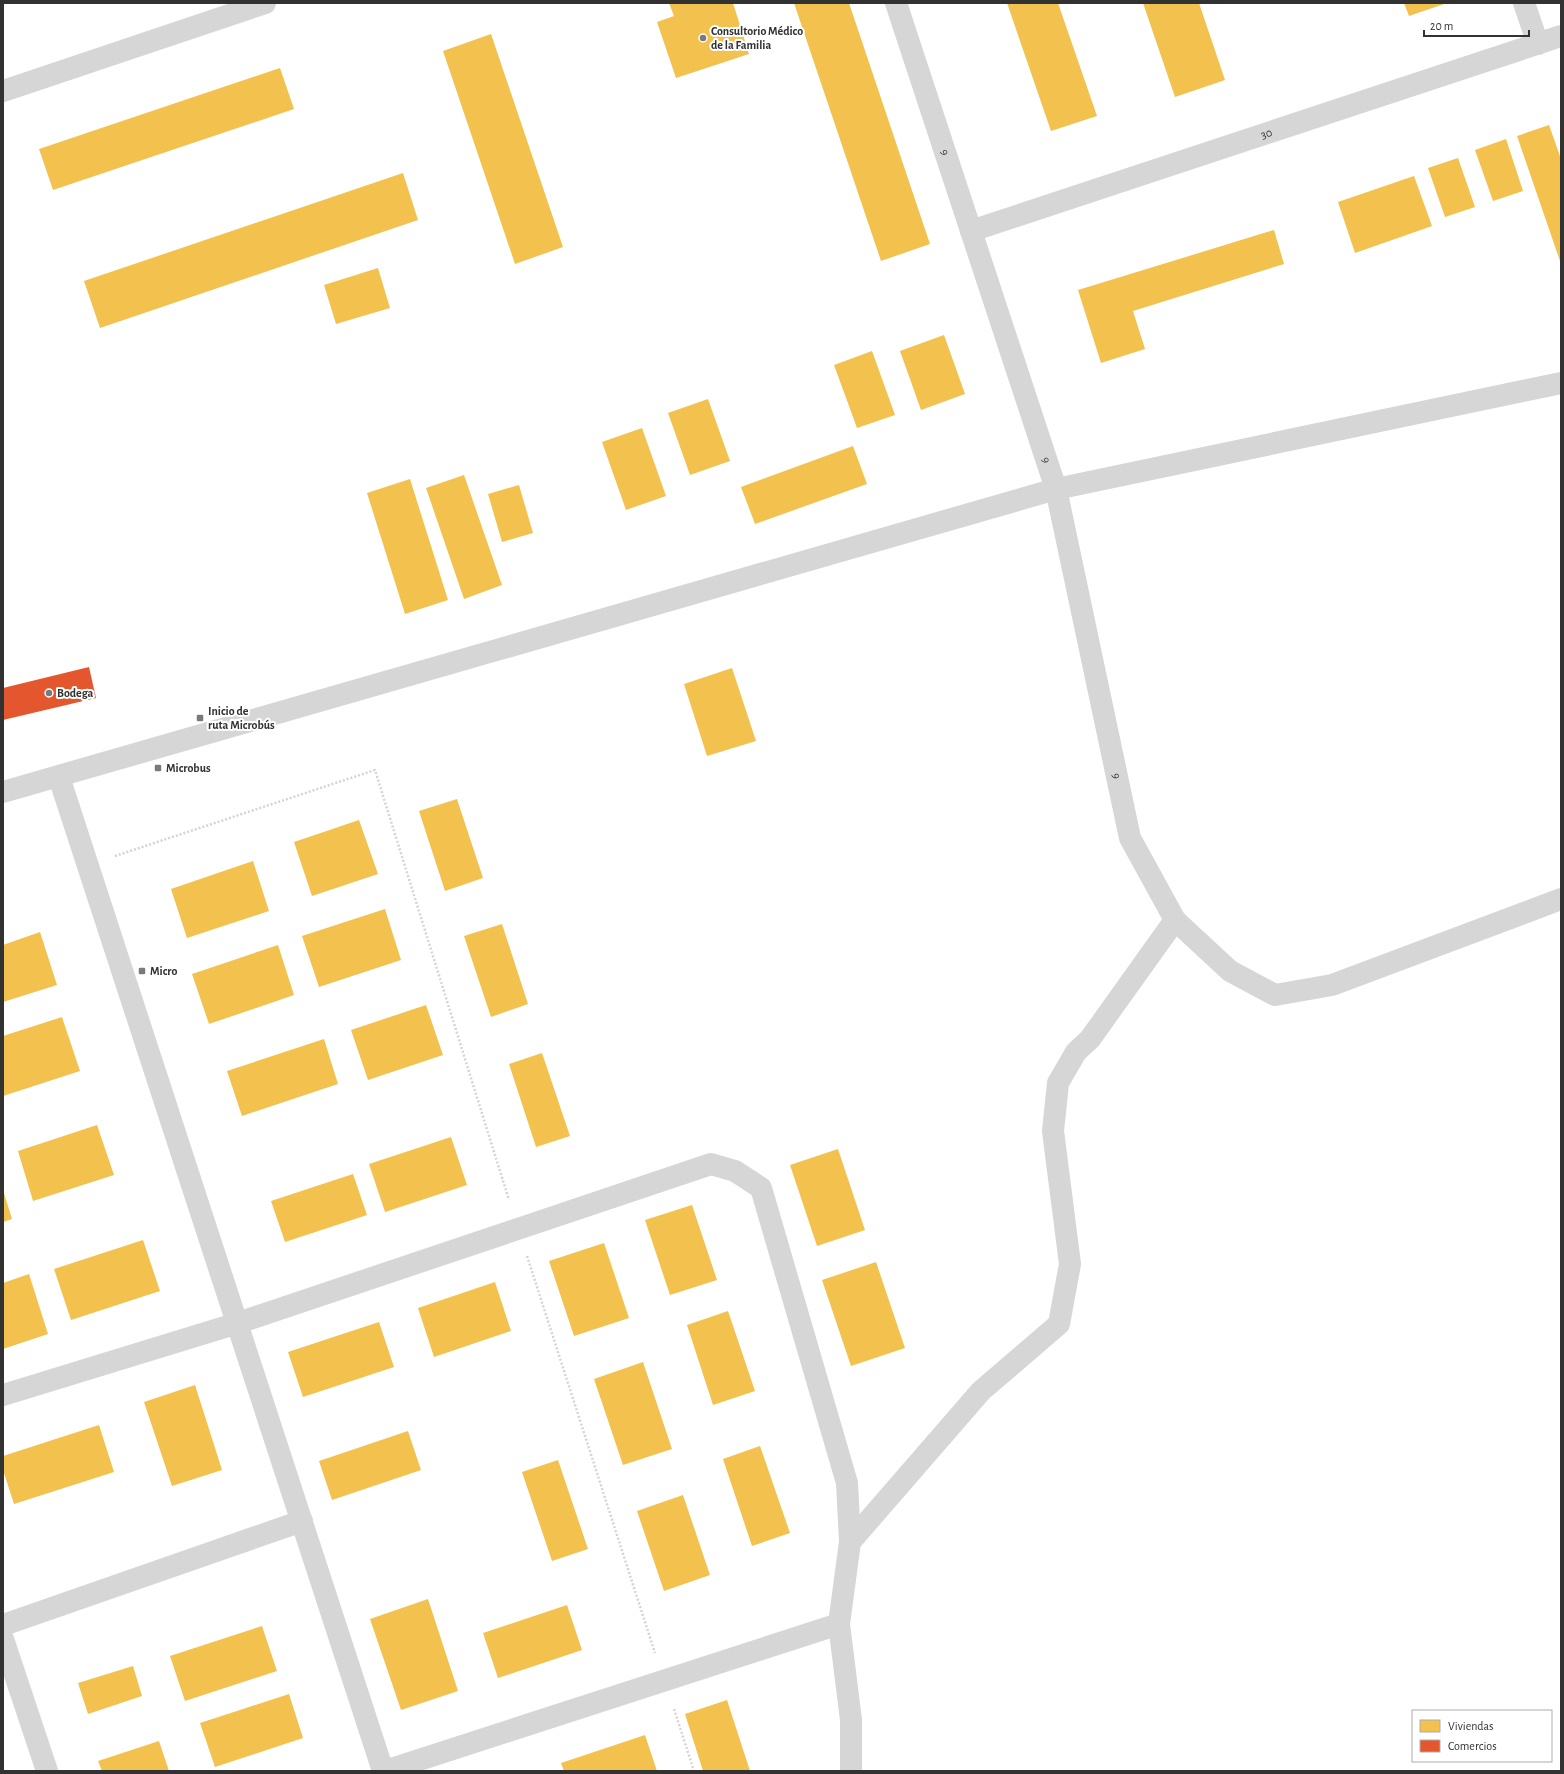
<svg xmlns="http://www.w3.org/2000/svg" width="1564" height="1774" font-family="'Alegreya Sans',sans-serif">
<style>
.homes{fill:#f2c14e}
.shops{fill:#e4572e}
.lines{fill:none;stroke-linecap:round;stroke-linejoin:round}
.path{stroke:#d4d4d4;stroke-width:2.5;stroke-dasharray:2 2;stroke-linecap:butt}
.minor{stroke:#d6d6d6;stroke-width:22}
.poi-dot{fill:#7a7a7a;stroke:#fff;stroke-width:1.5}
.labels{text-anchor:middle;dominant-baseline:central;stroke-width:4;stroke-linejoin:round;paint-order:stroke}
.poi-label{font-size:12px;font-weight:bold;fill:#323232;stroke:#fff;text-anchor:start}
.street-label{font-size:12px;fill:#323232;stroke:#fff}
</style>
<rect width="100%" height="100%" fill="#fff"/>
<path class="homes" d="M669,3H733L749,54L676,78L657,22L674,16Z
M794,3H849L930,244L881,261Z
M1007,3H1058L1097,116L1051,131Z
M1143,3H1199L1225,80L1175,97Z
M1404,3H1447L1409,16Z
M491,34L563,247L515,264L443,51Z
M280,68L294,109L53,190L39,149Z
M1549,125L1561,159V264L1517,136Z
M1506,139L1523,191L1493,201L1475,150Z
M1458,158L1475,207L1445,217L1428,168Z
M403,173L418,220L100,328L84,281Z
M1414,176L1432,226L1355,253L1338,202Z
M1274,230L1284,264L1133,311L1145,349L1101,363L1078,290Z
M378,268L390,308L336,324L324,285Z
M944,335L965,394L921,410L900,351Z
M872,351L895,415L857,428L834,365Z
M708,399L730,461L690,475L668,413Z
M642,428L666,496L626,510L602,442Z
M853,446L867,484L755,524L741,487Z
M464,475L502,585L464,599L426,488Z
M410,479L448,600L405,614L367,493Z
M519,485L533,533L502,542L488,494Z
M732,668L756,741L707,756L684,684Z
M457,799L483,878L445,891L419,811Z
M359,820L378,874L312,896L294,842Z
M253,861L269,911L187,938L171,889Z
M385,909L401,960L319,987L302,936Z
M502,924L528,1004L491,1017L464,936Z
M40,932L57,985L3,1002V945Z
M278,945L294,995L209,1024L192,974Z
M426,1005L443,1055L368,1080L351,1030Z
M62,1017L80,1071L3,1096V1036Z
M324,1039L338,1084L242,1116L227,1071Z
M542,1053L570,1136L536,1147L509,1064Z
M97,1125L114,1175L33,1201L18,1151Z
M451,1137L467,1185L385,1212L369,1164Z
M838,1149L865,1230L817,1246L790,1165Z
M353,1174L367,1215L285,1242L271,1201Z
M3,1190L12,1219L3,1222Z
M692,1205L717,1280L670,1295L645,1220Z
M143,1240L160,1291L71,1320L54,1269Z
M604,1243L629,1318L574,1336L549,1261Z
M876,1262L905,1348L851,1366L822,1280Z
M29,1274L48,1334L3,1349V1283Z
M495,1282L511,1331L434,1357L418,1308Z
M728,1311L755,1391L713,1405L687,1325Z
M379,1322L394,1367L303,1397L288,1352Z
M643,1362L672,1449L623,1465L594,1379Z
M195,1385L222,1470L172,1486L144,1402Z
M99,1425L114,1472L14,1504L3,1470V1456Z
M408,1431L421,1470L332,1500L319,1461Z
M760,1446L790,1533L752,1546L723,1459Z
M558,1460L588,1549L552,1561L522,1472Z
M683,1495L710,1575L664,1591L637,1511Z
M428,1599L458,1691L401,1710L370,1619Z
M567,1605L582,1650L498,1678L483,1633Z
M262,1626L277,1671L185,1701L170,1656Z
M133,1666L142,1696L88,1714L78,1683Z
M289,1694L303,1738L215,1767L200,1723Z
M727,1700L750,1771H703L685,1714Z
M645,1735L657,1771H564L561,1763Z
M159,1741L169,1771H102L98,1761Z"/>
<path class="shops" d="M89,667L96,698L3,720V688Z"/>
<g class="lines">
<path class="path" d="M115,856L375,770L509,1200
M527,1256L655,1653
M674,1709L694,1771"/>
<g class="minor">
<path id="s1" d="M896,3L1056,489L1130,838L1175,920L1230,971L1275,995L1332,985L1561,899"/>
<path d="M1524,3L1538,44"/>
<path d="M3,91L265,3"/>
<path id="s2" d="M971,231L1561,36"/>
<path d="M59,777L383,1771"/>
<path d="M3,792L1056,489L1561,383"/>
<path d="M3,1395L238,1323L711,1164L735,1171L761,1188L847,1483L850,1542L839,1624L851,1720V1771"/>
<path d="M850,1542L981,1391L1059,1324L1070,1264L1053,1131L1058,1083L1076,1052L1090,1039L1175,920"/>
<path d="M3,1625L302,1521"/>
<path d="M3,1639L47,1771"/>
<path d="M385,1771L839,1624"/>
</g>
</g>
<g class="poi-dot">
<circle cx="703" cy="38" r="4"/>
<circle cx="49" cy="693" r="4"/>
<rect x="196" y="714" width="8" height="8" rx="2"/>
<rect x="154" y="764" width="8" height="8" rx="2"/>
<rect x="138" y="967" width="8" height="8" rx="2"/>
</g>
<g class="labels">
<g class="poi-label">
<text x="711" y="31">Consultorio Médico<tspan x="711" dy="14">de la Familia</tspan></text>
<text x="57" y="693">Bodega</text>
<text x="208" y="711">Inicio de<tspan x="208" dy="14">ruta Microbús</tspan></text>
<text x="166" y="768">Microbus</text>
<text x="150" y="971">Micro</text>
</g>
<g class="street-label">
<text stroke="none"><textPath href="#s2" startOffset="311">30</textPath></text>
<text stroke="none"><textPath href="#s1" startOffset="157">9</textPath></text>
<text stroke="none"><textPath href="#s1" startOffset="481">9</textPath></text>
<text stroke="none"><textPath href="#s1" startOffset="805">9</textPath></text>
</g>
</g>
<rect width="1564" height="1774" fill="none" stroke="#323232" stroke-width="8"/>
<rect x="1412" y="1710" width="140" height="52" fill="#ffffff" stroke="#adadad"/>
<rect x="1420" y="1720" width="20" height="12" fill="#f2c14e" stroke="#adadad"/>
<text x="1448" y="1730" font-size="12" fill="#323232">Viviendas</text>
<rect x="1420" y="1740" width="20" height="12" fill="#e4572e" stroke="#adadad"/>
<text x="1448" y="1750" font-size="12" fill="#323232">Comercios</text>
<path d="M1424 30v6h105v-6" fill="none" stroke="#323232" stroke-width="2"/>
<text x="1430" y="30" font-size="12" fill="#323232" stroke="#ffffff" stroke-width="3" paint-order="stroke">20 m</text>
</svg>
